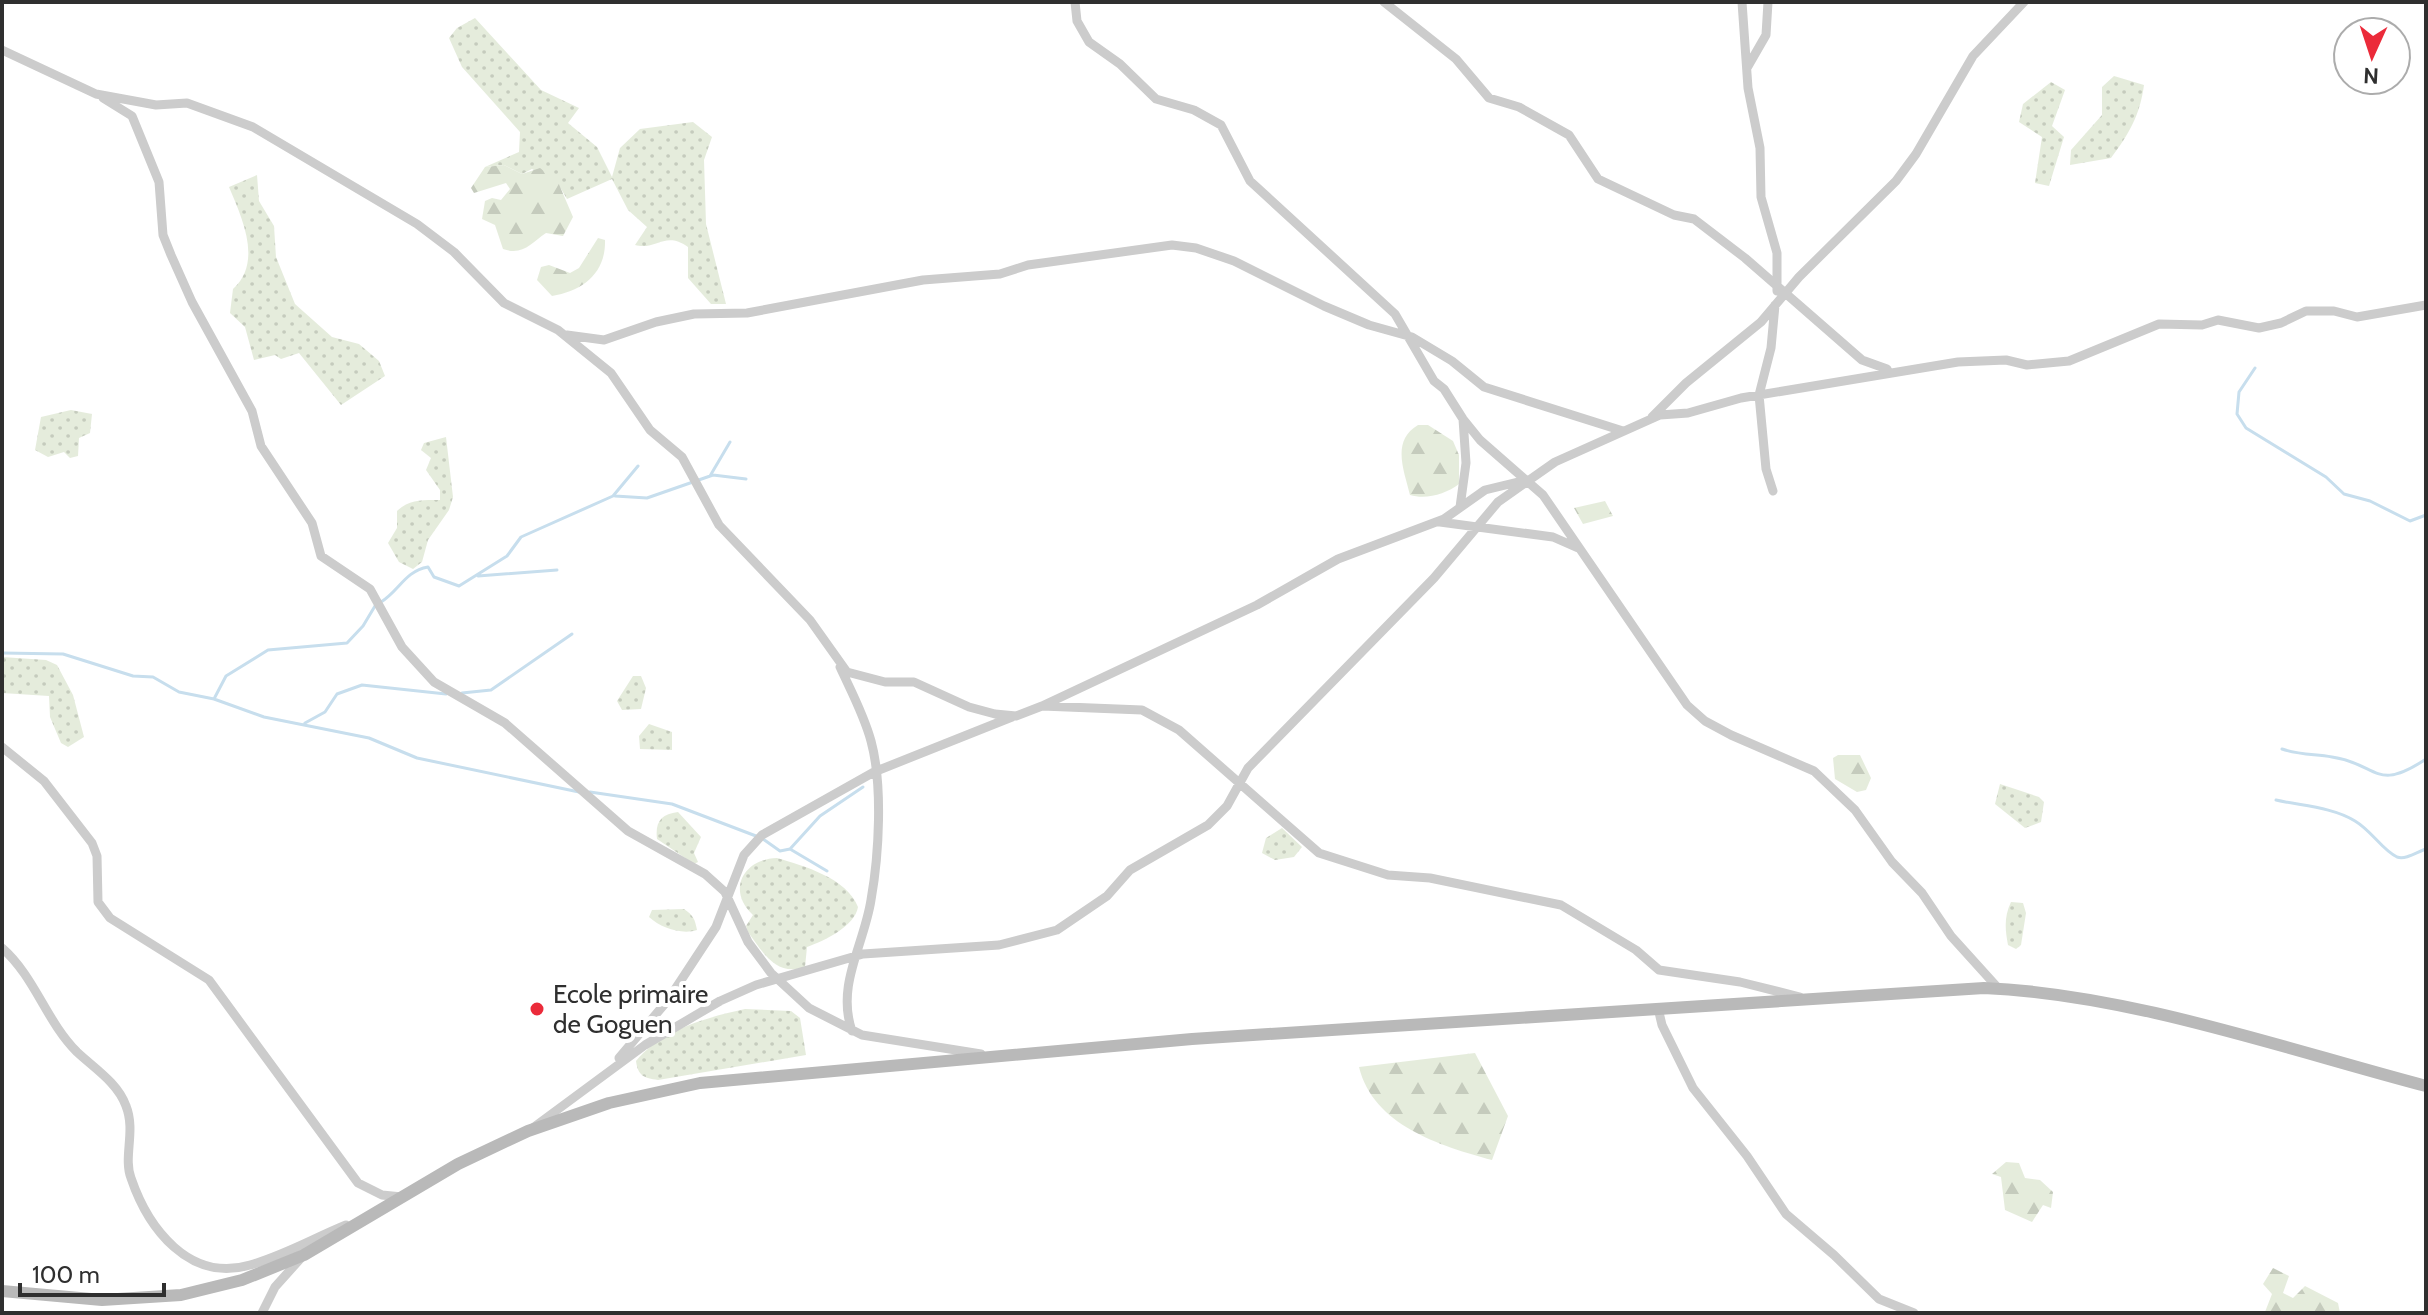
<svg xmlns="http://www.w3.org/2000/svg" width="2428" height="1315" font-family="Cabin,sans-serif">
<style>
.grass{fill:url(#grass-dots)}
.forest{fill:url(#forest-firs)}
.lines{fill:none;stroke-linecap:round;stroke-linejoin:round}
.stream{stroke:#c7deed;stroke-width:3}
.street{stroke:#ccc;stroke-width:9}
.secondary{stroke:#b9b9b9;stroke-width:12}
.poi-dot{fill:#eb2b3a;stroke:#fff;stroke-width:3}
.labels{text-anchor:middle;dominant-baseline:central;stroke-width:8;stroke-linejoin:round;paint-order:stroke}
.poi-label{font-size:26px;fill:#2f2f2f;stroke:#fff;text-anchor:start}
</style>
<defs>
<pattern id="grass-dots" width="8" height="8" patternUnits="userSpaceOnUse" patternTransform="scale(2)"><rect width="8" height="8" fill="#e5ecdc"/><path d="M2 2h.1M6 6h.1" fill="none" stroke="#c5cbbd" stroke-width="1.8" stroke-linecap="round"/></pattern>
<pattern id="forest-firs" width="22" height="20" patternUnits="userSpaceOnUse" patternTransform="scale(2)"><rect width="22" height="20" fill="#e5ecdc"/><path d="M5 1l3.5 6h-7zM16 11l3.5 6h-7z" fill="#c5cbbd"/></pattern>
</defs>
<rect width="100%" height="100%" fill="#fff"/>
<path class="grass" d="M475,18L541,90L579,108L568,123L597,147L612,177L620,148L640,129L693,122L712,137L704,160L706,224L726,304H711L688,278V247C665,230 656,251 635,245L647,227L628,210L612,179L567,199L557,182L532,169L522,174L504,165L485,167L519,152L520,132L462,67L449,38L457,28Z
M2114,76L2144,85C2140,115 2129,134 2111,158L2070,165L2071,150L2102,115V87Z
M2051,82L2065,90L2052,126L2064,137L2049,186L2035,183L2042,137L2019,122L2023,104Z
M257,175L259,201L274,226L276,257L295,304L332,337L359,344L379,361L385,376L341,405L299,353L281,359L275,355L254,360L245,327L230,313L233,289C263,262 242,218 229,187Z
M71,410L92,414L90,433L79,438L78,456L70,458L64,452L48,457L35,450L41,417Z
M446,437L453,497L449,510L428,540L422,562L413,569L399,562L388,543L397,528V511C409,499 424,500 440,500V490L426,470L431,458L421,450L424,443Z
M2,657L46,660L57,665L73,695L84,737L68,747L61,743L50,717L49,696L2,693Z
M633,676H641L646,688L641,709L622,710L617,701Z
M649,724L672,732V750L640,749L639,736Z
M2000,784L2039,797L2044,802L2041,822L2025,828L1995,804Z
M678,812L701,837L694,853L698,862L694,864L657,839C655,822 661,814 678,812Z
M1282,828L1302,847L1294,857L1275,860L1262,853L1266,838Z
M777,858C804,866 847,878 858,907C855,926 824,941 807,947L805,967C777,977 763,953 748,932L746,926L753,915C726,890 744,859 777,858Z
M2011,902L2023,903L2026,913L2021,945L2016,949L2008,945C2005,929 2004,917 2011,902Z
M684,909C693,915 695,919 697,930C682,935 661,928 649,917L652,910Z
M745,1009L791,1011L800,1018L806,1055L658,1080C644,1078 638,1076 636,1061C661,1030 708,1017 745,1009Z"/>
<path class="forest" d="M504,165L522,174L540,168L558,182L573,217L563,236L546,233C531,243 523,256 503,249L495,225L482,219L485,201L492,198L501,200L510,189L506,183L474,193L471,188L485,167Z
M598,238L605,240C606,273 583,291 552,296L537,280L541,267L549,265L570,273L579,268Z
M1418,425H1428L1453,441L1459,455V484C1446,494 1426,500 1410,495C1404,470 1391,441 1418,425Z
M1605,501L1613,516L1583,524L1574,508Z
M1838,755H1860L1871,778L1866,790L1857,792L1835,779L1833,758Z
M1475,1053L1508,1116L1492,1160C1440,1146 1373,1125 1359,1067Z
M2006,1162L2019,1163L2025,1178L2040,1180L2053,1192L2051,1208L2043,1205L2032,1222L2005,1210L2001,1177L1992,1174Z
M2273,1268L2289,1276L2283,1293L2293,1298L2305,1286L2338,1303L2340,1313L2265,1312L2272,1294L2263,1284Z"/>
<g class="lines">
<path class="stream" d="M2255,368L2239,392L2237,414L2246,428L2326,477L2344,494L2370,501L2410,521L2426,515
M710,476L730,442
M615,496L647,498L713,475L746,479
M478,576L557,570
M381,602C399,591 405,571 428,567L434,577L459,586L507,556L521,537L613,496L638,466
M2,653L63,654L133,676L153,677L179,692L214,699L264,717L369,738L417,758L579,792
M462,693L491,690L572,634
M215,697L226,676L268,650L347,643L363,626L375,606
M305,723L325,712L337,694L362,685L446,694
M2282,749C2300,755 2314,754 2332,757C2379,764 2375,793 2426,759
M590,792L672,804L756,836
M2276,800C2302,806 2332,807 2355,821C2372,831 2382,850 2397,857C2406,860 2417,852 2426,849
M763,839L780,851L790,849L820,816L863,787
M790,849L827,871"/>
<path class="street" d="M1075,2L1077,21L1089,42L1120,64L1156,99L1194,110L1221,125L1250,181L1395,314L1434,381L1444,389L1463,419L1480,440L1543,495L1687,705L1705,721L1731,735L1814,771L1855,810L1892,862L1922,893L1951,936L1998,988
M1384,2L1456,59L1489,98L1519,107L1569,135L1598,179L1674,215L1694,219L1745,258L1862,360L1887,369
M1742,2L1748,88L1760,148L1761,197L1777,253V291
M2,50L96,94L156,105L187,103L253,127L417,224L454,252L504,303L558,330L611,373L650,430L682,457L719,525L810,620L847,672L885,682H914L969,707L995,714L1016,716L1042,706L1142,710L1179,730L1319,853L1388,875L1430,878L1561,905L1636,950L1659,970L1740,982L1800,997
M1747,68L1766,35L1768,2
M103,98L132,116L159,182L163,235L171,255L192,302L252,411L261,446L312,523L321,556L370,589L402,647L434,682L505,723L628,831L705,874L725,892L748,942L771,973L809,1008L862,1035L981,1054
M567,335L604,340L656,322L694,314L747,313L923,280L1000,274L1028,265L1172,245L1196,248L1234,261L1324,306L1369,325L1412,337L1452,361L1484,387L1623,431
M1652,417L1686,383L1761,322L1799,277L1896,181L1916,154L1973,56L2024,2
M1773,491L1766,469L1759,395L1771,348L1775,305
M1460,507L1466,463L1463,419
M1440,522L1553,537L1578,548
M840,667C851,691 864,715 871,741C883,785 879,855 871,900C864,945 836,985 852,1031
M1042,706L1257,605L1338,559L1444,519L1485,490L1518,482
M2,747L44,781L92,843L97,856L98,902L110,918L209,980L358,1183L382,1195L402,1197
M2,948C35,977 46,1021 77,1052C94,1068 118,1083 126,1106C136,1131 123,1157 131,1178C148,1228 189,1283 250,1265C283,1256 314,1238 346,1225
M1658,1008L1662,1025L1693,1088L1747,1156L1786,1214L1834,1255L1879,1299L1914,1313
M619,1058L668,1000L716,927L744,855L762,835L874,772L1012,717
M534,1127L645,1045L720,1001L756,985L863,954L999,945L1057,930L1107,896L1130,870L1208,825L1227,806L1248,768L1434,578L1498,502L1555,462L1660,415L1688,413L1741,398L1958,362L2006,360L2027,365L2069,361L2159,324L2202,325L2218,320L2259,328L2281,323L2306,311H2334L2357,317L2426,305
M262,1313L275,1287L301,1258"/>
<path class="secondary" d="M2,1291L102,1300L181,1295L242,1280L304,1255L458,1164L528,1131L609,1103L700,1083L1192,1039L1984,988C2129,994 2285,1049 2426,1086"/>
</g>
<circle class="poi-dot" cx="537" cy="1009" r="8"/>
<g class="labels">
<g class="poi-label">
<text x="553" y="994">Ecole primaire<tspan x="553" dy="30">de Goguen</tspan></text>
</g>
</g>
<rect width="2428" height="1315" fill="none" stroke="#2f2f2f" stroke-width="8"/>
<g transform="translate(2372 56) rotate(183)"><circle r="38" fill="#ffffff" stroke="#acacac" stroke-width="2"/>
<path d="M0-6L14 30L0 20L-14 30Z" fill="#eb2b3a"/>
<text y="-12" font-size="22" font-weight="bold" text-anchor="middle" fill="#2f2f2f">N</text>
</g>
<path d="M20 1283v12h144v-12" fill="none" stroke="#2f2f2f" stroke-width="4"/>
<text x="32" y="1283" font-size="24" fill="#2f2f2f" stroke="#ffffff" stroke-width="6" paint-order="stroke">100 m</text>
</svg>
